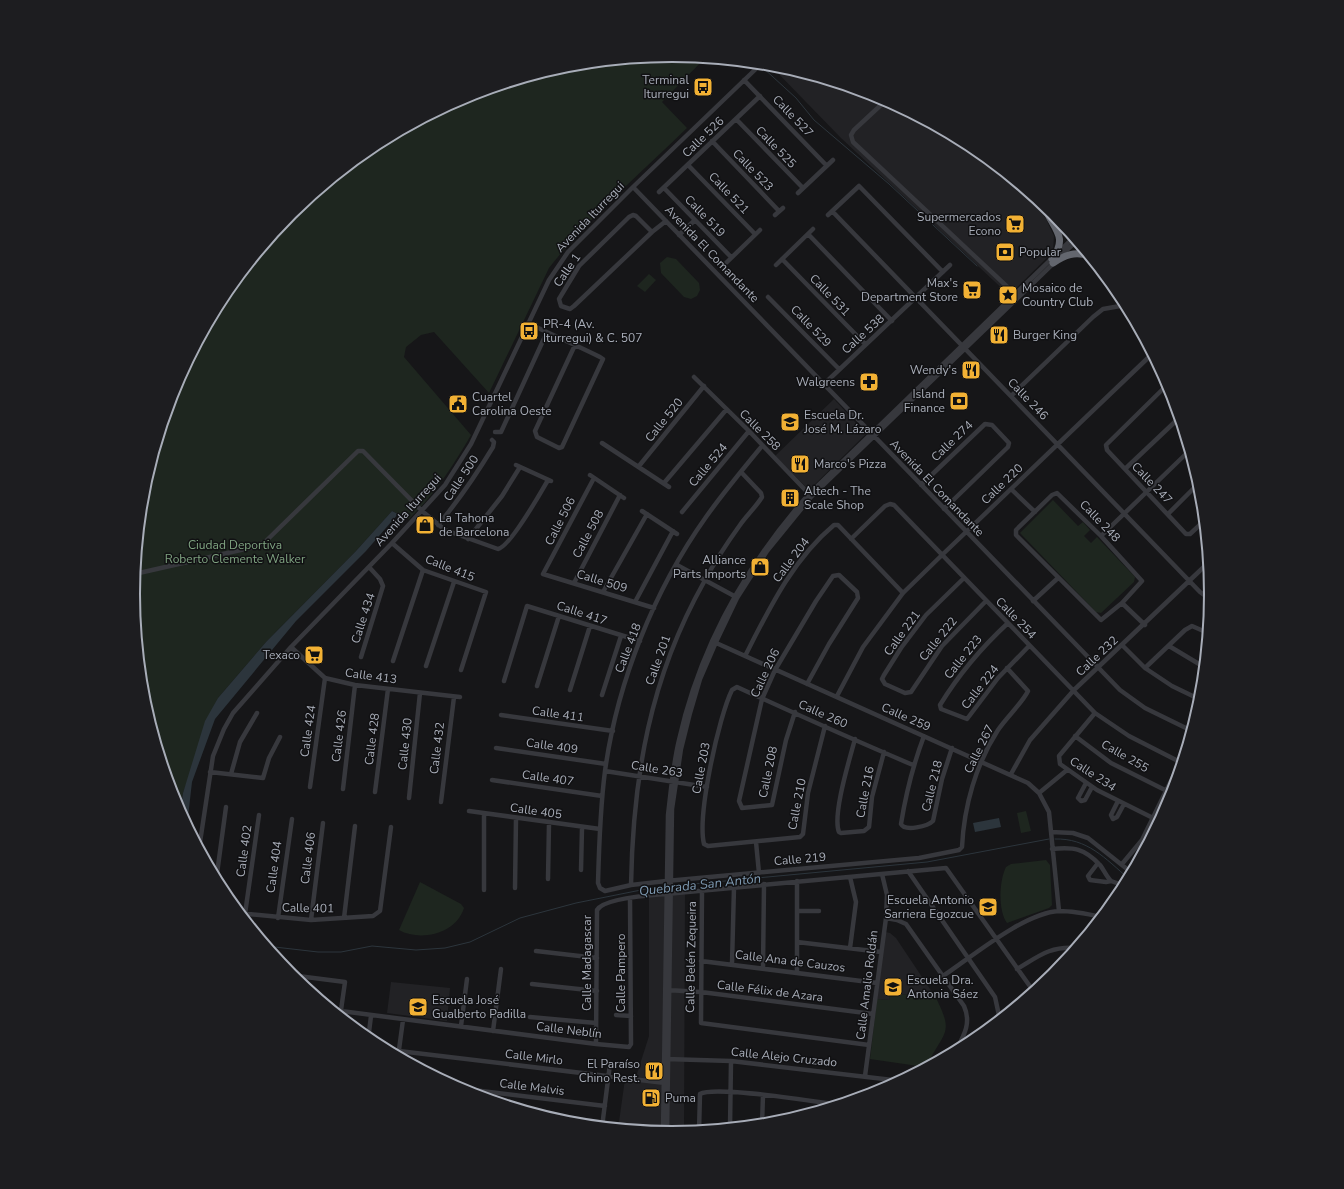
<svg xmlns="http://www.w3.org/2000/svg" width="1344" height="1189" font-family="'Nunito Sans',sans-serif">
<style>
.built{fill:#222225}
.green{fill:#1e261f}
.water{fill:#2c353c}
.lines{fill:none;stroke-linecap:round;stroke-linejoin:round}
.stream{stroke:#2c353c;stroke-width:1}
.minor{stroke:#37383d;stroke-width:4.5}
.highway{stroke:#63666e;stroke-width:7}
.labels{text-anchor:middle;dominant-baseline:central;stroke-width:3;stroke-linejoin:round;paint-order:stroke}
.poi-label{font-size:12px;fill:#a8adb8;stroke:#111113;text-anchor:start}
.street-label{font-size:12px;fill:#a8adb8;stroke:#111113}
.park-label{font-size:12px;fill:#7fa381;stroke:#111113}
.water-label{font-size:13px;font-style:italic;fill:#7f9bb3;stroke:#111113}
.rim{fill:none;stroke:#a8adb8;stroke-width:2}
</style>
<rect width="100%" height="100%" fill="#161618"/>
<path class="built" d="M770,65H777L879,96L972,146L1037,200L1054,236L1053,252L1009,295L841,138Z
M834,399L866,434L809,490L775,456Z
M685,894L684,1133L672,1134L618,1129L625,1079L635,1080L649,1036V897Z
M885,932L890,933L896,938L936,998L890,993L889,1000L877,999Z
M391,982L450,988L447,1021L387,1013Z"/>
<path class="green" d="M672,55L705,58L662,102L687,128C642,172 587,219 549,268L489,393L434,332L421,335L406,347L404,357L471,435C453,466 435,494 409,519L392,511L356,551L266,642L218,698L183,793L180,813L173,801L143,700L133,594L143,489L174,388L224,295L291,213L372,146L466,96L567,65Z
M667,257L676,259L699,283L700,290L697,296L691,299L684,297L661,273L660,263Z
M649,274L656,280L645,292L637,286Z
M1053,500L1078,526L1083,522L1090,530L1084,536L1091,543L1097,537L1135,577L1134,582L1101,613L1096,612L1020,533Z
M1026,811L1031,831L1021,833L1017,813Z
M1046,860L1050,865L1052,905L1049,908L1007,923C998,911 999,881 1006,867L1011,864Z
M420,882L461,904L464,908C456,934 420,942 399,930Z
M890,993L936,998C953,1032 946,1030 929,1061L925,1065L918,1066L870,1059L877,999L889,1000Z"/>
<path class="water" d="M392,511L398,514L366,551L296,621L215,719L192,782L187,826L180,813L183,793L205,721L218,698L266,642L356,551Z
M999,818L1001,827L975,832L973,823Z"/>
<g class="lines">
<path class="stream" d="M761,66L796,98L814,120L889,184L977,266
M1055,839C1087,838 1105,858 1129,879
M672,886L927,862L1049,839
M266,946L318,952H341L372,946L416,950L445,948L470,942L520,918L576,903L651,888L665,887"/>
<path class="minor" d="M744,80L827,166
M883,99L882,104L854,130L851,135L853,142L1016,295
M736,119L803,188
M712,141L779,211
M688,165L755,234
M633,187L1120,690L1145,708L1192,731
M664,188L731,257
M659,192L760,96
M798,193L833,160
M832,211L1200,592L1211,600
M633,215L636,216L652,232L574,306L570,309L561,306L559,299L579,266L629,217Z
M775,215L783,208
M828,215L859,186L943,272
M652,232L666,221
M808,234L892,321
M679,235L695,220
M1060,256L1077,241
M782,259L865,344
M726,263L760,230
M776,265L813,229
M768,297L839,369
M528,323C552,335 576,345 600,357L603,359L562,447L559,448L537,437L535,431L575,345
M694,377L749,431L810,495
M1168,384L1106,445L1107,450L1186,534H1190L1204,521
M823,385L950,265
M1011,396L1093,317L1103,309L1126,305
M495,432H501L547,332
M602,443L669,487
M762,446C743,469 723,493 706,517C654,590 617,683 605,771C600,809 599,846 598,883L600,888L605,891L631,885L666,881L919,858L959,850L962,847C964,806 976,764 998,730C1006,718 1023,702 1028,691L1007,668
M516,465L551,481
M639,466L704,386
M1125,469L1179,418
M590,475L624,498
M594,478L543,574L654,608
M664,483L726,410
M921,485L985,424L992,425L1009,443L1008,447L944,509
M1011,489L1035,512
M1057,493L1101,536L1142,581L1122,603L1101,620L1016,535V530L1052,495Z
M642,511L677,534
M682,512L749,431
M1168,514L1199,483
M438,525C459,500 476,475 493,447L494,442L492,440
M1101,536L1189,451
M468,539L502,496L520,467
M851,539L885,506L890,504L894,505L1095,713L1129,736L1182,763
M392,543L423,570L486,592L461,670
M677,565L736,597
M139,573L254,547L266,541L358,451H363L422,511L445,530L498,549C510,547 541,492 548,480
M964,578L926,615L901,648L884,675L882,679L885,684L905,693L911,692L942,646L986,601
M574,583L620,495
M603,592L647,514
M1033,601L1058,578
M635,602L673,531
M1122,603L1145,625
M1008,623C981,648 959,674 940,705L941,709L967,719L998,678L1029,646
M714,642L1028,783L1039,793L1049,812L1059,911
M1123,646L1145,668L1172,686L1201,700
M1169,646L1204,667
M291,647L325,678L355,685L460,697
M745,656C769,609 793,559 834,525H838L903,593
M361,657L383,586L380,579L369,567
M393,661L423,570
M426,666L454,582
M1145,668L1185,630L1192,626L1208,633
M504,681L527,606L640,641
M537,686L559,616
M570,690L590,626
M602,695L621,636
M837,696L863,647L903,593L942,555L1152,354
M795,712L786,740L772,805L742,808L739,801L762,699L775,670L816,601L833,576L839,575L857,592L858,598L829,644L807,684
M1095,713L1059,756L1060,764L1097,790L1153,818
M501,715L613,731
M825,726L808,793L803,834L800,837L708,846L704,844C697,815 719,716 732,690L737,687C796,714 854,740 913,765
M924,736C913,765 906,793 901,824C905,832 928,826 933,821L942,779L952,748
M1075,736L1111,763L1167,791
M855,739C850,758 832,815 839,832L841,833L864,831L869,827L872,797L884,752
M496,748L606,764
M605,771L707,787
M210,772L263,778L269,758L280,737
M231,774L240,742L257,713
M1011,774L1030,740L1074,690L1208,563
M492,780L602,796
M1086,783L1078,798L1081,801L1085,800L1092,787
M310,787L325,678
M343,789L355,685
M375,792L388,689
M1039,793L1067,770
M409,798L420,693
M1118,801L1111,815L1113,819L1117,817L1124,804
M441,802L454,697
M469,811L600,829
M484,814V890
M1051,832L1073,833L1088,838L1132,873
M756,842L759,873
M199,849L213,756L224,729L233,713L291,647L392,543L445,485L471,444L549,280L568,252L633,187L761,64
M1052,849C1074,847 1084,848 1100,865C1104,870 1106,876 1111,881
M1098,863L1088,876L1090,880L1106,882L1111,881L1125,886
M1122,864L1142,840L1186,750
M581,870L582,828
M908,871L995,997L1000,1020
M850,877L856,902L850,948
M548,879L549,823
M216,881L226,807
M631,885C633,776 650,678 704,582C714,563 727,543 740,525C746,516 756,507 762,497L761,493L741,472
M515,888L516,818
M702,890L701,1023L869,1045
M798,911H819
M239,913L311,920L373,916L380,911L391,827
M245,914L259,815
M278,918L292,819
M344,918L355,826
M886,918L897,920L906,924L964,1006C972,1024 963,1037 955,1052
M311,920L323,823
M797,942L881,952
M536,951L597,958
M701,961L877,983
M732,964L734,887
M763,968L764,884
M1017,969C1039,956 1050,946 1076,948
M797,973V881
M290,975L345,982L340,1017
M943,976C973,956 1024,913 1059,911C1074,911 1088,914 1102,917
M532,984L597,991
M667,990L701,992L873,1014
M341,1011L596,1044L629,1047L631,1044L630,898
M616,1015L631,1016
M530,1017L596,1023
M461,1026L467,979
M493,1031L501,969
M368,1040L371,1016
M596,1044L597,910C604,898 652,895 666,894L946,868L1034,992
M399,1051L665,1083
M398,1057L403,1020
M666,1059L731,1061L901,1081
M865,1076L886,918L887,895L882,874
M457,1088L605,1106
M762,1125L763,1095
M602,1127L610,1064
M730,1128L731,1061
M699,1131L700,1094C715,1085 817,1102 840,1105
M663,1133L668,815C671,790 673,765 679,740C700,647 746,565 809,494L1074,237
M667,1134L672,809L681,749L690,713L700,679L716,642L737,598L767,551L811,497L1055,262"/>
<path class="highway" d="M1044,205C1051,228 1070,235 1052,259
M1053,263C1065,255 1075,251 1089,256"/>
</g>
<defs>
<g id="bus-square" transform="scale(1)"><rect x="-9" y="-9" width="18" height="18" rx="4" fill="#f2b134" stroke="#111113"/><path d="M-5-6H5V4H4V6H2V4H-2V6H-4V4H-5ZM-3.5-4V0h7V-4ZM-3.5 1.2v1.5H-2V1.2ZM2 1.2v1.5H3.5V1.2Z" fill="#111"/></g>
<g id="supermarket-square" transform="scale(1)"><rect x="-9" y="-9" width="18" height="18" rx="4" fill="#f2b134" stroke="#111113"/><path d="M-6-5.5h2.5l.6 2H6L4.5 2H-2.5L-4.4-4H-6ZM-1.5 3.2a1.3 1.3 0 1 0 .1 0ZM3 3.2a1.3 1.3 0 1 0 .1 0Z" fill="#111"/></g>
<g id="bank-square" transform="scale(1)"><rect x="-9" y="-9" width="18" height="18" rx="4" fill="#f2b134" stroke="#111113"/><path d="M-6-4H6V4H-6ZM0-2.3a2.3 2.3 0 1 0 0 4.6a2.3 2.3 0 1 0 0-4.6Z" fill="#111"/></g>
<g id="sight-square" transform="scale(1)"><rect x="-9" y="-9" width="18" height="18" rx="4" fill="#f2b134" stroke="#111113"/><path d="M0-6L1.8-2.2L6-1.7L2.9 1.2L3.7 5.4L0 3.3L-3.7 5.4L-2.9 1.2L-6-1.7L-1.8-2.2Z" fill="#111"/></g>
<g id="restaurant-square" transform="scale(1)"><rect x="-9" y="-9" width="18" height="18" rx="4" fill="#f2b134" stroke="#111113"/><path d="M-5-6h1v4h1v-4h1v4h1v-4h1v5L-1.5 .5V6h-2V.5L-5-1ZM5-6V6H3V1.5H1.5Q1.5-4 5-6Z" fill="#111"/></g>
<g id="pharmacy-square" transform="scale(1)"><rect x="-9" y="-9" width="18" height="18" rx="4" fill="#f2b134" stroke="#111113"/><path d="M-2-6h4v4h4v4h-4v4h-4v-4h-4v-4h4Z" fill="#111"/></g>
<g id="civic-square" transform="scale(1)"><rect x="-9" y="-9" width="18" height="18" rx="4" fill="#f2b134" stroke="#111113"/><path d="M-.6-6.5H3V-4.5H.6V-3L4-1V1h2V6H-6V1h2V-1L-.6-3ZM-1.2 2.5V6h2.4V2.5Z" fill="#111"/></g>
<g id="school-square" transform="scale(1)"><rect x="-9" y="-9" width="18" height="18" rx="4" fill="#f2b134" stroke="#111113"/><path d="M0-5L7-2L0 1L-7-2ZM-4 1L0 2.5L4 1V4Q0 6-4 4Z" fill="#111"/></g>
<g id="building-square" transform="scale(1)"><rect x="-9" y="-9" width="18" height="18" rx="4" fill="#f2b134" stroke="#111113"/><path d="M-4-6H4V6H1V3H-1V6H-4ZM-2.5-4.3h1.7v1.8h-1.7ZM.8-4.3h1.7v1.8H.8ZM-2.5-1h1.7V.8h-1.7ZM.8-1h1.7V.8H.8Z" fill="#111"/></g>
<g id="shop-square" transform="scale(1)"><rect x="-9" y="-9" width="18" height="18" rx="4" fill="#f2b134" stroke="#111113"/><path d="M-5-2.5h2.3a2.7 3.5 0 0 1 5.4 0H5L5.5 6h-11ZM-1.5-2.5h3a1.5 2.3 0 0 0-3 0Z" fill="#111"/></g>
<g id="fuel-square" transform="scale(1)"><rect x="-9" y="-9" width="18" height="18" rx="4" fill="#f2b134" stroke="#111113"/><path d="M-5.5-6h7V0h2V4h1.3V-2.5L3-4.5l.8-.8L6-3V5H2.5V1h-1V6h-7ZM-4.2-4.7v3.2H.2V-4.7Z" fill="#111"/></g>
</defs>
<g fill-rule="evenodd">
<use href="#bus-square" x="703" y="87"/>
<use href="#supermarket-square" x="1015" y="224"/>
<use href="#bank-square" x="1005" y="252"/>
<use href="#supermarket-square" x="972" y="290"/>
<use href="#sight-square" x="1008" y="295"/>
<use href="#bus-square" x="529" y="331"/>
<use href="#restaurant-square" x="999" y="335"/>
<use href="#restaurant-square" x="971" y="370"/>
<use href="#pharmacy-square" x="869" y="382"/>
<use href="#bank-square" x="959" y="401"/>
<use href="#civic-square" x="458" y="404"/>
<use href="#school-square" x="790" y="422"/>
<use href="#restaurant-square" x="800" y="464"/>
<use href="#building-square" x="790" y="498"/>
<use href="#shop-square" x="425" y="525"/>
<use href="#shop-square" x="760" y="567"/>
<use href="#supermarket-square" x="314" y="655"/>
<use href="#school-square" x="988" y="907"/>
<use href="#school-square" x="893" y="987"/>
<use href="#school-square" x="418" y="1007"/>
<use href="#restaurant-square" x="654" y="1071"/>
<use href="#fuel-square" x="651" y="1098"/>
</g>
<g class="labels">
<g class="poi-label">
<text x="689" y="80" text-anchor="end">Terminal<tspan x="689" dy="14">Iturregui</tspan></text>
<text x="1001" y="217" text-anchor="end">Supermercados<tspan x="1001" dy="14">Econo</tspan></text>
<text x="1019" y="252">Popular</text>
<text x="958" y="283" text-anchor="end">Max's<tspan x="958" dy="14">Department Store</tspan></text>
<text x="1022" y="288">Mosaico de<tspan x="1022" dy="14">Country Club</tspan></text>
<text x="543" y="324">PR-4 (Av.<tspan x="543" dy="14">Iturregui) &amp; C. 507</tspan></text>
<text x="1013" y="335">Burger King</text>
<text x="957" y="370" text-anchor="end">Wendy's</text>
<text x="855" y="382" text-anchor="end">Walgreens</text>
<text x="945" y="394" text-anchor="end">Island<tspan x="945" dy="14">Finance</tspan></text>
<text x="472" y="397">Cuartel<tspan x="472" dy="14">Carolina Oeste</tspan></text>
<text x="804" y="415">Escuela Dr.<tspan x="804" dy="14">José M. Lázaro</tspan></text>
<text x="814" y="464">Marco's Pizza</text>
<text x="804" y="491">Altech - The<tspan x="804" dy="14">Scale Shop</tspan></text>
<text x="439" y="518">La Tahona<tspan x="439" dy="14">de Barcelona</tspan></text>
<text x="746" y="560" text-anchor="end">Alliance<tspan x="746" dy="14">Parts Imports</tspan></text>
<text x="300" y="655" text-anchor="end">Texaco</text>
<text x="974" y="900" text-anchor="end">Escuela Antonio<tspan x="974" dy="14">Sarriera Egozcue</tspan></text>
<text x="907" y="980">Escuela Dra.<tspan x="907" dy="14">Antonia Sáez</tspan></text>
<text x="432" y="1000">Escuela José<tspan x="432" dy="14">Gualberto Padilla</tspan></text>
<text x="640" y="1064" text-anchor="end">El Paraíso<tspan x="640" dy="14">Chino Rest.</tspan></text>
<text x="665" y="1098">Puma</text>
</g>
<g class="street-label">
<text transform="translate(793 116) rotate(46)">Calle 527</text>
<text transform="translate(703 137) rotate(-44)">Calle 526</text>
<text transform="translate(776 147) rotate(46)">Calle 525</text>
<text transform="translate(753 170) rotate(46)">Calle 523</text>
<text transform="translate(729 193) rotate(46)">Calle 521</text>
<text transform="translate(705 216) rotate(46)">Calle 519</text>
<text transform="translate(590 217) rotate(-46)">Avenida Iturregui</text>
<text transform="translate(712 254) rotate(46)">Avenida El Comandante</text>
<text transform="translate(567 270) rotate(-55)">Calle 1</text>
<text transform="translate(830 295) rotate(46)">Calle 531</text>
<text transform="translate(811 326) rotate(46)">Calle 529</text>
<text transform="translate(863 334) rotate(-42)">Calle 538</text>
<text transform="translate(1028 399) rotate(46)">Calle 246</text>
<text transform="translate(664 420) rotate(-51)">Calle 520</text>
<text transform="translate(760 430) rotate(45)">Calle 258</text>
<text transform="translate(952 441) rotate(-44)">Calle 274</text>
<text transform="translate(708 465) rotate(-50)">Calle 524</text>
<text transform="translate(461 478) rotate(-56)">Calle 500</text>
<text transform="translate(1152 483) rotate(46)">Calle 247</text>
<text transform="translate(1002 484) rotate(-44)">Calle 220</text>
<text transform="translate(937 488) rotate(46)">Avenida El Comandante</text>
<text transform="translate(408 510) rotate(-48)">Avenida Iturregui</text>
<text transform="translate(560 521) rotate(-63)">Calle 506</text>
<text transform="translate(1100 521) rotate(46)">Calle 248</text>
<text transform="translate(588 534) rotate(-62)">Calle 508</text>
<text transform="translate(791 560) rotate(-53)">Calle 204</text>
<text transform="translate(450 568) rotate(22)">Calle 415</text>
<text transform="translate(602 581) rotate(17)">Calle 509</text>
<text transform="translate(582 613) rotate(18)">Calle 417</text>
<text transform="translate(363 618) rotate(-72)">Calle 434</text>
<text transform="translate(1016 618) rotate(46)">Calle 254</text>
<text transform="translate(902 633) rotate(-54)">Calle 221</text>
<text transform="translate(938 639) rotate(-51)">Calle 222</text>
<text transform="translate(628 648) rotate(-69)">Calle 418</text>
<text transform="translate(1097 656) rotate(-43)">Calle 232</text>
<text transform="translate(963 657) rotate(-51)">Calle 223</text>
<text transform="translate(658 660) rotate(-70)">Calle 201</text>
<text transform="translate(765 673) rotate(-65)">Calle 206</text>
<text transform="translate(371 676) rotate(8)">Calle 413</text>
<text transform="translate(980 687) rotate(-52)">Calle 224</text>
<text transform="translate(558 714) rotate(8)">Calle 411</text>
<text transform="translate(823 714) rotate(24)">Calle 260</text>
<text transform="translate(906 717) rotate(24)">Calle 259</text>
<text transform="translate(308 731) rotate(-82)">Calle 424</text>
<text transform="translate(339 736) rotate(-83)">Calle 426</text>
<text transform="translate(372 739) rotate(-83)">Calle 428</text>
<text transform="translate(405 744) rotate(-84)">Calle 430</text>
<text transform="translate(552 746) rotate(8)">Calle 409</text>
<text transform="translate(437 748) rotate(-83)">Calle 432</text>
<text transform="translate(979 749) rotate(-64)">Calle 267</text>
<text transform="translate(1125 756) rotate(30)">Calle 255</text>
<text transform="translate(701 768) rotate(-79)">Calle 203</text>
<text transform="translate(657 769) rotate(9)">Calle 263</text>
<text transform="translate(768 772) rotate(-78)">Calle 208</text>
<text transform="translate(1093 774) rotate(33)">Calle 234</text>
<text transform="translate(548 778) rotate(8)">Calle 407</text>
<text transform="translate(932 786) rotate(-76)">Calle 218</text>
<text transform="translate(865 792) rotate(-79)">Calle 216</text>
<text transform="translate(797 804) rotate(-79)">Calle 210</text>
<text transform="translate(536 811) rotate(8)">Calle 405</text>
<text transform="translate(244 851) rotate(-82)">Calle 402</text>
<text transform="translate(308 858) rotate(-83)">Calle 406</text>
<text transform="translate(800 859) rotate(-5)">Calle 219</text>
<text transform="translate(274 867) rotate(-82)">Calle 404</text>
<text transform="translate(308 908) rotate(1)">Calle 401</text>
<text transform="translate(691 957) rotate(-89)">Calle Belén Zequeira</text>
<text transform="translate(790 961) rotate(7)">Calle Ana de Cauzos</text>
<text transform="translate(587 963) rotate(-90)">Calle Madagascar</text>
<text transform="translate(621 973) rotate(-90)">Calle Pampero</text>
<text transform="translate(867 985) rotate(-83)">Calle Amalio Roldán</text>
<text transform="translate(770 991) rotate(7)">Calle Félix de Azara</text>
<text transform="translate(569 1030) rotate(7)">Calle Neblín</text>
<text transform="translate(534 1057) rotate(7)">Calle Mirlo</text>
<text transform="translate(784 1057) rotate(6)">Calle Alejo Cruzado</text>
<text transform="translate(532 1087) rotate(7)">Calle Malvis</text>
</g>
<g class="park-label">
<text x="235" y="545">Ciudad Deportiva<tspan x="235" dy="14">Roberto Clemente Walker</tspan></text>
</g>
<g class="water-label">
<text transform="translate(700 885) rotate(-6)">Quebrada San Antón</text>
</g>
</g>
<path d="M0 0H1344V1189H0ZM140 594a532 532 0 1 1 1064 0a532 532 0 1 1-1064 0Z" fill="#1d1d20" fill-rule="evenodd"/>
<path class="rim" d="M140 594a532 532 0 1 1 1064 0a532 532 0 1 1-1064 0Z"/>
</svg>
